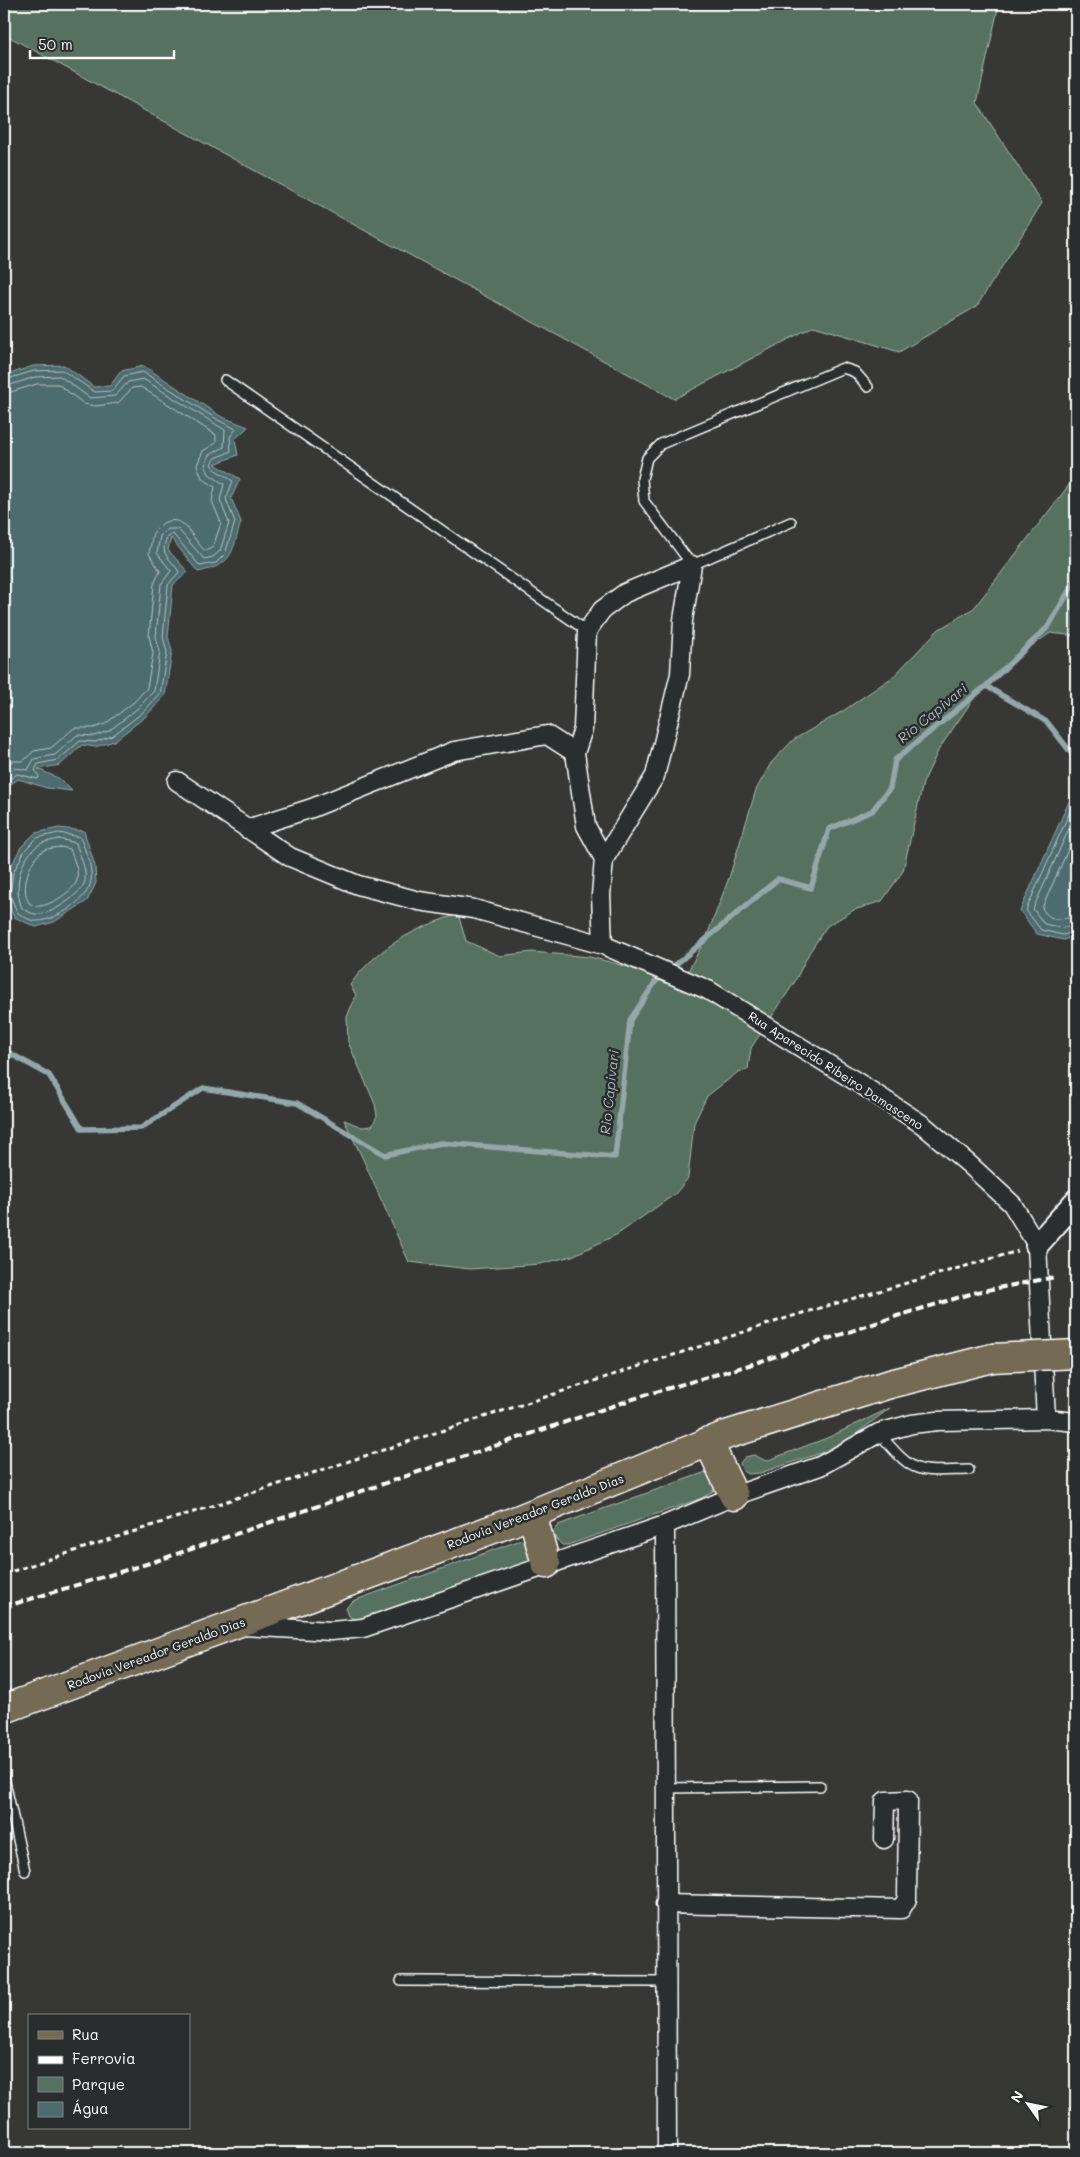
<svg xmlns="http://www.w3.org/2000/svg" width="1080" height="2157" font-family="Mali,sans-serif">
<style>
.green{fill:#567160;stroke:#aab8b0}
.water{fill:#4d6c6f;stroke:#94a7a9}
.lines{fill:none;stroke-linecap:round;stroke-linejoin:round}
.shore{stroke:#b8c4c5;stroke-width:1}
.stream{stroke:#94a7a9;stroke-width:5.5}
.service-casing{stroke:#fff;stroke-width:12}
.minor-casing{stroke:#fff;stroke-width:21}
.tertiary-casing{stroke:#fff;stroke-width:26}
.primary-casing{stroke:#fff;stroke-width:31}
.path{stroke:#fff;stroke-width:3;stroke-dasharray:5 4;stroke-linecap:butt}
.service{stroke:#2a2d2e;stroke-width:9}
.minor{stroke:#2a2d2e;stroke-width:18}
.tertiary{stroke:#2a2d2e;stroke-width:22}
.primary{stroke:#756b52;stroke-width:28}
.rail{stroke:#fff;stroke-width:4;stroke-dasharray:8 4;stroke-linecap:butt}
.primary-bridge-casing{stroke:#fff;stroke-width:31;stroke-linecap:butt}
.primary-bridge{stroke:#756b52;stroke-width:28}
.labels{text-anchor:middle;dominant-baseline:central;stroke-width:5;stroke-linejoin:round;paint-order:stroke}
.street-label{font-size:12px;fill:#fff;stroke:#2a2d2e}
.water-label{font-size:14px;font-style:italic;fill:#a6b6b7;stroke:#2a2d2e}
</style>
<rect width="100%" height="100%" fill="#373836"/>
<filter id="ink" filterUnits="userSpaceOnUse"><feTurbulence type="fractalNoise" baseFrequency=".02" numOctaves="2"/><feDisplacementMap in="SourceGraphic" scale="10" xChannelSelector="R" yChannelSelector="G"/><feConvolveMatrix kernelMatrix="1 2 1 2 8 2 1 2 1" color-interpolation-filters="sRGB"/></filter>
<g filter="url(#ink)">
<path class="green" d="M4,4H999L977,103L1042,203L977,306L899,352L814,326L674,399L4,34Z
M1076,476V636L1050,633L998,670L976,695L939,749L923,783L903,871L882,901L854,910L827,926L809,953L794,983L751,1048L748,1069L738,1072L707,1096L694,1123L688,1178L675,1194L618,1234L572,1256L540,1264L470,1269L409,1262L362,1157L344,1120L362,1127L372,1126L377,1116L375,1104L348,1042L347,1017L356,995L350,985C377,947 415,928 458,914L466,941L500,956L532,952L590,957L672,978L687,973L706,938L729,878L756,790L771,763L793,740L843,711L894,676L938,630L974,608Z
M890,1408L839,1447L760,1473L749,1474L743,1471L740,1463L745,1457L754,1455L766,1461L827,1438Z
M706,1472L717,1477L719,1487L702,1498L568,1545H562L556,1539L553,1532L558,1525Z
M521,1540L532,1544V1553L528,1562L356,1620L349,1616L346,1608L353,1601Z"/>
<path class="water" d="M64,365L94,387L110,386L121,371L144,366L220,416L248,427L235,439L238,455L215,464L240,479L231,498L241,522C231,554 234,564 198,572L171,538L168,550L188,572L173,585L168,637L172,651L165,696L145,717L114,741L95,747L82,745L60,765L38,769L60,779L72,791L47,788L18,779L4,789V376L33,366Z
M1076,786V935L1064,940L1037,934L1020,911Z
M59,828L84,831L95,866L96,883L87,901L54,922L36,927L14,917L5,897L8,872L21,847L35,833Z"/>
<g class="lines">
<path class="shore" d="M4,380L34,371L62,370L95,392L112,391L124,376L143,372L218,420L236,429L230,437L231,451L214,459L211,464L214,469L233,481L226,499L235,522L225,554L216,563L200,566L173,534L167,537C159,557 170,556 179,572L168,585L163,637L167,652L160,694L142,713L112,736L95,742L80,741L58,760L38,764L35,770L39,776L38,779L17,774L4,783
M4,387L35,377L60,376L90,398L115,396L128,382L143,379L225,430L224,447L209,455L205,465L209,474L224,484L220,500L229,523L220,551L213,557L204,559L178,529H167L160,536L157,553L171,571L161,584L156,637L160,652L154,691L138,708L109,731L94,736L77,735L55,755L34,759L28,770L15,768L4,775
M4,394L37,384H58L84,404L95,406L118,403L132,388L141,387L216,435V443L203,451L197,465L202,478L215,487L212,501L221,523L213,547L206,551C191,541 187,512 163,523L153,533L149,554L160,571L154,584L149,636L153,653L147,688L133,703L105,724L94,728H74L51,748L34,751L23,761H12L4,766
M1076,798L1026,910L1041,930L1063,935L1076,931
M1076,813L1033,909L1044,924L1063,928L1076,925
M1076,832L1042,908C1051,924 1062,918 1076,917
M59,833L80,837C85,850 93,867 91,881C88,900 56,920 38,921C32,922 22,916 17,912L10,895L13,873L25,850L37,838Z
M59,839L76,843C79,854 87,869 85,881C82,894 49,917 36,914C31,914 25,910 22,908C13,887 20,857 40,844C45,841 53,841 59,839Z
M60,847L70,849C73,858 79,870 77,880C74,891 51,905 40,906C36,907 32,905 29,903C20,889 29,859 44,850C48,848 56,848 60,847Z"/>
<path class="stream" d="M986,686L1047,722L1076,759
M4,1050L49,1075L82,1129L141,1128L203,1088L297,1103L385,1155L441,1143L615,1157L630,1020L656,981L778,879L811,888L829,829L872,811L890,788L895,760L986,686L1048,627L1076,579"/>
<g class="service-casing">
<path id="service" d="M225,380L587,631
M791,522L692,565L644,501L642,479L647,458L661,444L843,368L855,372L868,387
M879,1433C915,1476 915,1471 969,1470
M4,1777L25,1871
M665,1788L820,1786
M401,1981L666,1982"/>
</g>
<g class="minor-casing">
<path id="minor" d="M177,781L290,857L358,885L419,901L474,909L603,945L708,990L865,1087L923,1125L970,1165L1012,1204L1037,1245L1046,1419
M247,829L312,808L454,751L547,735L575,753
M603,945L601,895L604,859L586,826L575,753L583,729L587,631L602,610L625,593L692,565L683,620L680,674L655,776L604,859
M665,1525L667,2153
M243,1626L331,1631L363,1628L665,1525L734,1496L820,1466L879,1433L912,1424L937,1421L1046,1419L1076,1422
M665,1904L901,1909L907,1899L908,1800L885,1801L884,1839"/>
</g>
<g class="tertiary-casing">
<path id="tertiary" d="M1037,1245L1076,1201"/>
</g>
<g class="primary-casing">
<path id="primary" d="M708,1441L734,1496
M532,1514L546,1564
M4,1709L512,1522L726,1435L890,1384L992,1358"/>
</g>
<path class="path" d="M4,1574L799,1314L1018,1251"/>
<use href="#service" class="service"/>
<use href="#minor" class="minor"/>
<use href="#tertiary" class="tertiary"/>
<use href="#primary" class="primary"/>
<path class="rail" d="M4,1607L156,1561L645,1395L749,1365L897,1316L977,1292L1055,1277"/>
<g class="primary-bridge-casing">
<path id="primary-bridge" d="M992,1358L1076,1354"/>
</g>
<use href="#primary-bridge" class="primary-bridge"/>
</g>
</g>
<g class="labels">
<g class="street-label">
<text transform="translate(836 1070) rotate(33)">Rua Aparecido Ribeiro Damasceno</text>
<text transform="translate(535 1511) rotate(-21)">Rodovia Vereador Geraldo Dias</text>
<text transform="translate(156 1653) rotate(-20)">Rodovia Vereador Geraldo Dias</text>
</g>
<g class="water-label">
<text transform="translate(932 713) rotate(-39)">Rio Capivari</text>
<text transform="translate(609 1092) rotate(-84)">Rio Capivari</text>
</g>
</g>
<rect width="1080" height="2157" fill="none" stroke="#2a2d2e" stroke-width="20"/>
<rect x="10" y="10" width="1060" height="2137" fill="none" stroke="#fff" stroke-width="2" filter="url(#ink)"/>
<rect x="28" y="2014" width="162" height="115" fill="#2a2d2e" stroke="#7f8182"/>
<rect x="38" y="2031" width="25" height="8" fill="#756b52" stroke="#7f8182"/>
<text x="72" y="2040" font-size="15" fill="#ffffff">Rua</text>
<rect x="38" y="2056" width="25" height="8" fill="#ffffff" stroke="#7f8182"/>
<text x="72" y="2064" font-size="15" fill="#ffffff">Ferrovia</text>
<rect x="38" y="2077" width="25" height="15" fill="#567160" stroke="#7f8182"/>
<text x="72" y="2090" font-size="15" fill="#ffffff">Parque</text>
<rect x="38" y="2102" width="25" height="15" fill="#4d6c6f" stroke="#7f8182"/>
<text x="72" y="2114" font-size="15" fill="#ffffff">Água</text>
<g transform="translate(1028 2104) rotate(303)" stroke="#2a2d2e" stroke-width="4" paint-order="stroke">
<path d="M0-4L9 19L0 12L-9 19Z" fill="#ffffff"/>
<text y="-8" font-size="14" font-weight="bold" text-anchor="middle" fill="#ffffff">N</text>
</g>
<path d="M30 50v8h144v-8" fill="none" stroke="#ffffff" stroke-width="2.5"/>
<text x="38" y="50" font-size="15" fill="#ffffff" stroke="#2a2d2e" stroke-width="4" paint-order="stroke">50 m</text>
</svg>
